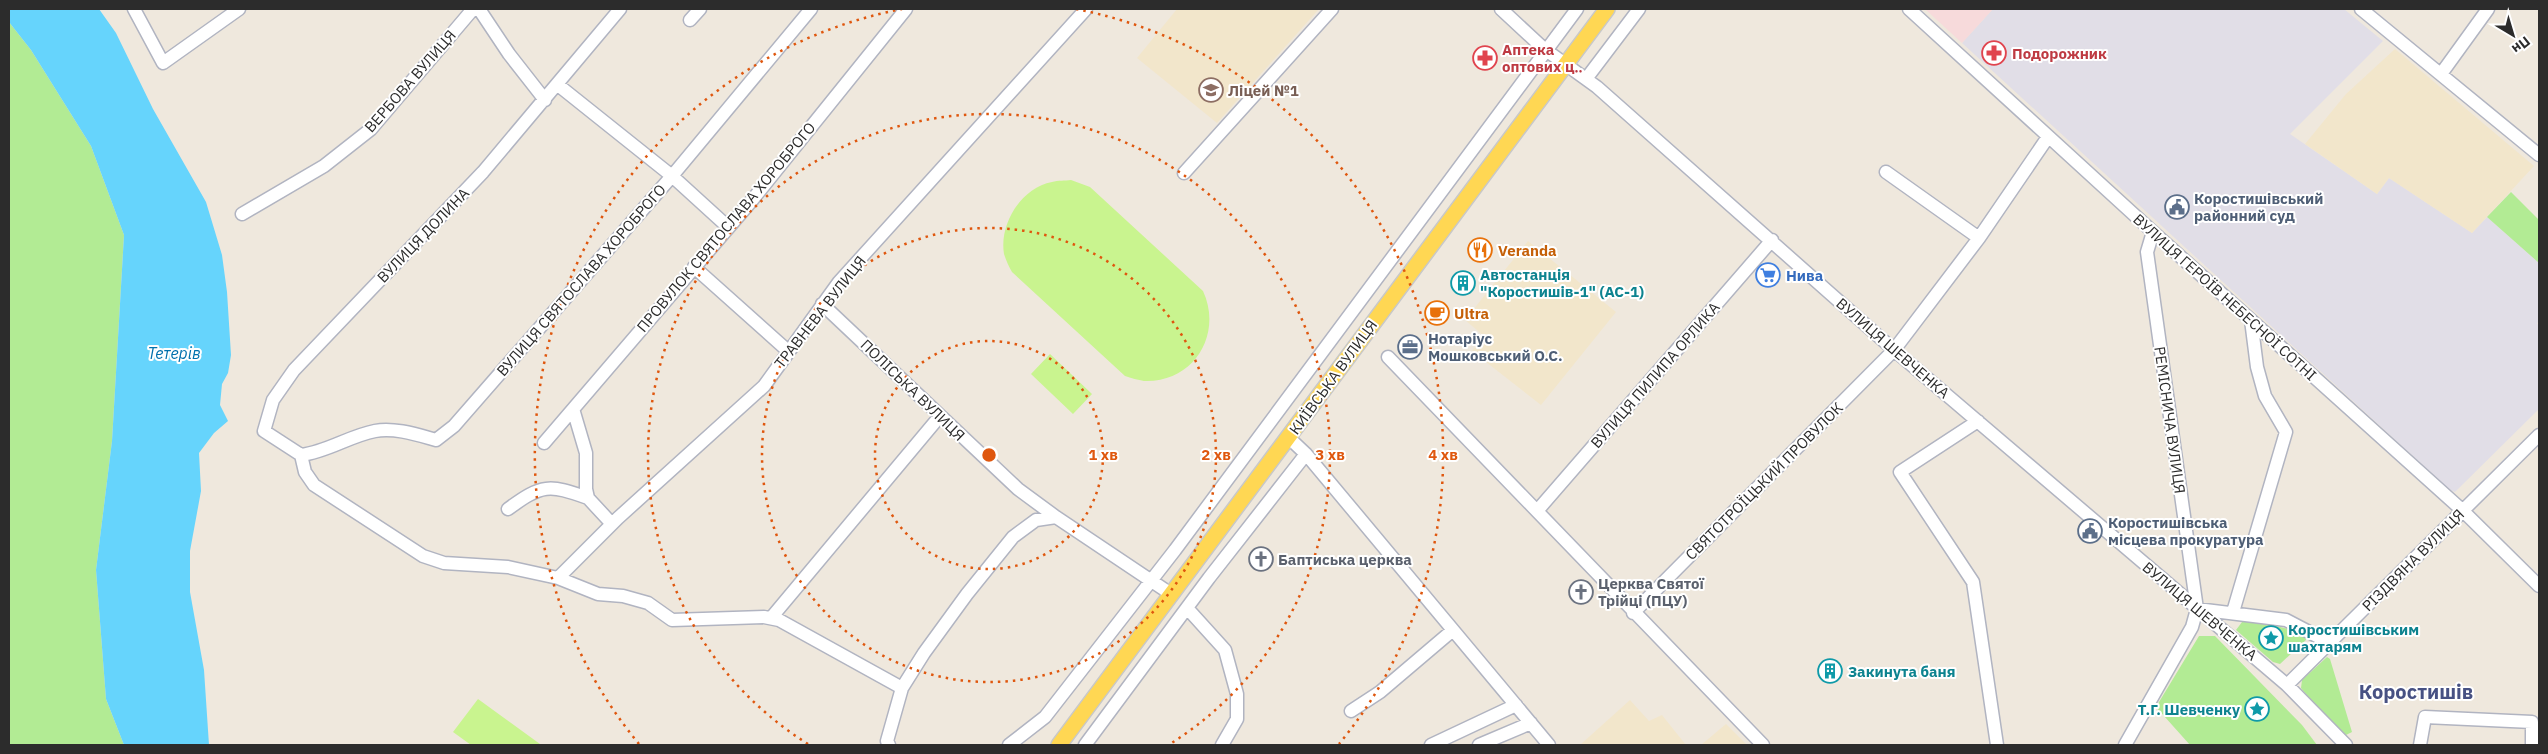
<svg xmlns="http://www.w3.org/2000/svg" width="2548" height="754" font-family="'IBM Plex Sans',sans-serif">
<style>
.industrial{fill:#e1dee7}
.education{fill:#f2e6cb}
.medical{fill:#f7dadb}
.green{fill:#b2eb94}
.pitch{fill:#c9f48f}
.water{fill:#66d4fc}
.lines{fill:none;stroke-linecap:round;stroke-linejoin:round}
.minor-casing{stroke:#b1b4c1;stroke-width:15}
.major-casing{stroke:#c8c8c8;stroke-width:18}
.minor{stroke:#fff;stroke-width:12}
.major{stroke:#ffd753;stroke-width:15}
.ring{fill:none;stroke:#df570e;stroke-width:2.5;stroke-dasharray:2.5 5}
.labels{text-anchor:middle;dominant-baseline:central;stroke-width:4;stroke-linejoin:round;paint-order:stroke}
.health-label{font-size:15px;font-weight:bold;fill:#be3a42;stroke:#fff;text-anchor:start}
.street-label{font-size:15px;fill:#2c2c2c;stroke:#fff}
.education-label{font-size:15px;font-weight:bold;fill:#785e54;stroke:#fff;text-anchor:start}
.service-label{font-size:15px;font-weight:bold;fill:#4e5e75;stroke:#fff;text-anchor:start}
.food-label{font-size:15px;font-weight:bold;fill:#c56008;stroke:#fff;text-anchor:start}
.culture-label{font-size:15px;font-weight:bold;fill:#0d838f;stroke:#fff;text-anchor:start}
.shop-label{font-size:15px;font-weight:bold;fill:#366cbe;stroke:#fff;text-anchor:start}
.worship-label{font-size:15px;font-weight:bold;fill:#5b616d;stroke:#fff;text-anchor:start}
.water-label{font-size:16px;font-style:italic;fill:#0071ad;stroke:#fff}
.district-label{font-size:20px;font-weight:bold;fill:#475183;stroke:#fff}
.centre{fill:#df570e;stroke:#fff;stroke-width:2.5}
.ring-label{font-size:15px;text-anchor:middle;font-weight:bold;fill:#df570e;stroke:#fff;stroke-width:4;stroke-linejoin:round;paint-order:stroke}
</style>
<rect width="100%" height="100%" fill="#efe8dd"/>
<path class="industrial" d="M1993,9H2344L2383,41L2290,134L2377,194L2389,178L2472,233L2487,217L2539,263V322L2537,323L2539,326V409L2455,492L2450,490L1962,43Z"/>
<path class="education" d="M1177,9H1319L1217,123L1137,58Z
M2395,49L2534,166L2472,233L2389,178L2377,194L2305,144L2346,94Z
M1528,241L1616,312L1541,405L1472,351L1484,336L1465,320Z
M1630,700L1649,721L1662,715L1686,745H1580Z
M1726,724L1747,745H1701Z"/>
<path class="medical" d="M1925,9H1993L1962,43Z"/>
<path class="green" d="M9,22L31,50L91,146L124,235L112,441L96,570L106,699L124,745H9Z
M2511,192L2539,220V263L2487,217Z
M2245,618L2303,633L2307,639L2280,664L2273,662L2236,630Z
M2199,636H2215L2302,725L2317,745H2190L2156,707Z
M2327,657L2330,659L2352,732L2340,738L2301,688L2302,680Z"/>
<path class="pitch" d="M1071,180L1090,187L1203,291C1223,334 1194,383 1144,381C1138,380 1131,378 1125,376L1012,272C1009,267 1006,260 1004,254C999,224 1021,188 1052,182C1058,180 1065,181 1071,180Z
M1050,354L1092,394L1073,414L1031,374Z
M478,699L540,744L539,745H471L453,732Z"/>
<path class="water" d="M9,9H99L116,33L153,109L206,202L222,255L227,292L231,355L228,373L222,384L220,405L228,421L214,433L199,453L201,491L190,551V592L204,670L209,745H124L106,699L96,570L112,441L124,235L91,146L31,50L9,22Z"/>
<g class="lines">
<g class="minor-casing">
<path id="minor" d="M134,9L163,63L239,9
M479,9L509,54L545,100
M1501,9L1543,48L1597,87L1894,350L2287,685L2346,745
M1909,9L2153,232L2462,510L2539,586
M2361,9L2539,155
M690,20L700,9
M2441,74L2488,9
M1586,79L1639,9
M558,85L672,176L728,227
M1886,172L1979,238
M1184,173L1332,9
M242,214L324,166L371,129L473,9
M694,267L788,351
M822,304L1018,489L1056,517L1171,594
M1388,357L1763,745
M1978,421L1900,472L1973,582L1997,745
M1288,437L1306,454L1549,745
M544,443L753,199L906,9
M301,455C327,452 349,436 375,431C394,427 418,435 436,440L454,426L672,176L811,9
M301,455L305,472L314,485L423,556L444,563L508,567L558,578L598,594L623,596L648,603L672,620L764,617L779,620L902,688
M301,455L264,431L273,400L294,370L483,172L620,9
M588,498L612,524
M508,509C542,484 549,484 588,498L586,489V453L573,409
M1537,511L1772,240
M558,578L618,518L764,386L839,282L1086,9
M1187,608L1225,650L1237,694V719L1222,745
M2197,609L2286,620L2330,643
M2233,612L2286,432L2265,396L2257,367L2251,320
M1633,613L1894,350L1979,238L2048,137
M771,618L940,416
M2287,685L2539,435
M1351,711L1380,692L1453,630
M889,745L887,741L902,688L924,653L967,594L1013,537L1036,520L1056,517
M1009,745L1045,717L1175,550L1577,9
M1085,745L1209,578L1306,454
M1431,745L1516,705
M1479,745L1531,723
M2125,745L2192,627L2197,609L2147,252L2153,232
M2420,745L2425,717L2532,722V745"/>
</g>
<g class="major-casing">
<path id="major" d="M1059,745L1607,9"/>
</g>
<use href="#minor" class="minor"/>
<use href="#major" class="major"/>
</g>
<g class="ring">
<circle cx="989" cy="455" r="114"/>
<circle cx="989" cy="455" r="227"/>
<path d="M808 744A341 341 0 1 1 1170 744"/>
<path d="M639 744A454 454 0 0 1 902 9M1076 9A454 454 0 0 1 1339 744"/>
</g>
<defs>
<g id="pharmacy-ring" transform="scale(1.25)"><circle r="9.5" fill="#fff" stroke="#e0444e" stroke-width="1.5"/><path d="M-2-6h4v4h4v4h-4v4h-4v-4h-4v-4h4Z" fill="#e0444e"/></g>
<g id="school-ring" transform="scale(1.25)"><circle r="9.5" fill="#fff" stroke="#8d6e63" stroke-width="1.5"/><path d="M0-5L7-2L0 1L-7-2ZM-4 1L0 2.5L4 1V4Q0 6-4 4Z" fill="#8d6e63"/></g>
<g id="civic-ring" transform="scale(1.25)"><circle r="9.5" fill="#fff" stroke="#5c6f8a" stroke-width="1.5"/><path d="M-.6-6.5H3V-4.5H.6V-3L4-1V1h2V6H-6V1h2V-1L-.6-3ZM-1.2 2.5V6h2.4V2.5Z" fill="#5c6f8a"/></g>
<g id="restaurant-ring" transform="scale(1.25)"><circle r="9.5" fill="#fff" stroke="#e8710a" stroke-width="1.5"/><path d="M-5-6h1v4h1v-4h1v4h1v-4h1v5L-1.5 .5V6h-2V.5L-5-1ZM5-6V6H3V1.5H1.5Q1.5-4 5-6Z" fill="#e8710a"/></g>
<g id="supermarket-ring" transform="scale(1.25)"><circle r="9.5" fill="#fff" stroke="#3f7fe0" stroke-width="1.5"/><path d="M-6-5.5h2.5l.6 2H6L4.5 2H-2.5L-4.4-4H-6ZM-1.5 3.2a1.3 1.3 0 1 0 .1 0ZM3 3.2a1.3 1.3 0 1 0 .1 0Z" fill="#3f7fe0"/></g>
<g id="building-ring" transform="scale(1.25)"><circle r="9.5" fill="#fff" stroke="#0f9aa8" stroke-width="1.5"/><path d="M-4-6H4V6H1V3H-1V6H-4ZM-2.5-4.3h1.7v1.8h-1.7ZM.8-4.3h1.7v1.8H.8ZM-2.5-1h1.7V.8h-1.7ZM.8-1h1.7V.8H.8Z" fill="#0f9aa8"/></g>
<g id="cafe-ring" transform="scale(1.25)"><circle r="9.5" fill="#fff" stroke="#e8710a" stroke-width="1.5"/><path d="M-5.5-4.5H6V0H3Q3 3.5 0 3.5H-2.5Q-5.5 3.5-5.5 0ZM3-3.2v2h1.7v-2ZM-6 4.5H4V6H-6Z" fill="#e8710a"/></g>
<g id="office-ring" transform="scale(1.25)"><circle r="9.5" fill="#fff" stroke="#5c6f8a" stroke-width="1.5"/><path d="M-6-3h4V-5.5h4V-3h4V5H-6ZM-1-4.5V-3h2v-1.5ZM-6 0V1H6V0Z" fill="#5c6f8a"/></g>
<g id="church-ring" transform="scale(1.25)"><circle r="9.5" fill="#fff" stroke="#6b7280" stroke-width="1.5"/><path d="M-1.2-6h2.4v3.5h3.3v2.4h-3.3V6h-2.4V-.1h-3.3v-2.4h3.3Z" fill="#6b7280"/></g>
<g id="sight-ring" transform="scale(1.25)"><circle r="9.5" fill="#fff" stroke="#0f9aa8" stroke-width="1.5"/><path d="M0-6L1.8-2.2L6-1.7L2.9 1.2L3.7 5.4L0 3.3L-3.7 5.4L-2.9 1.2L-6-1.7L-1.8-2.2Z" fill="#0f9aa8"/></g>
</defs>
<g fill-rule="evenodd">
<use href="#pharmacy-ring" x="1994" y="53"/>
<use href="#pharmacy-ring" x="1485" y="58"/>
<use href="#school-ring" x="1211" y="90"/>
<use href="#civic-ring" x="2177" y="207"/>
<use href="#restaurant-ring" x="1480" y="250"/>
<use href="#supermarket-ring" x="1768" y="275"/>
<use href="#building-ring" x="1463" y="283"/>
<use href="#cafe-ring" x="1437" y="313"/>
<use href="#office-ring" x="1410" y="347"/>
<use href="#civic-ring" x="2090" y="531"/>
<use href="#church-ring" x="1261" y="559"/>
<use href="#church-ring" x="1581" y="592"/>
<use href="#sight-ring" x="2271" y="638"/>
<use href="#building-ring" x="1830" y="671"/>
<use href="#sight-ring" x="2257" y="709"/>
</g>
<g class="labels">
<g class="health-label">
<text x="1502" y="49">Аптека<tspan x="1502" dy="17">оптових ц‥</tspan></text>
<text x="2012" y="53">Подорожник</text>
</g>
<g class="street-label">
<text transform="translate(410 81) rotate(-49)">ВЕРБОВА ВУЛИЦЯ</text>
<text transform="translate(726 227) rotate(-50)">ПРОВУЛОК СВЯТОСЛАВА ХОРОБРОГО</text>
<text transform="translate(423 235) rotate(-46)">ВУЛИЦЯ ДОЛИНА</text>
<text transform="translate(581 280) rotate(-49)">ВУЛИЦЯ СВЯТОСЛАВА ХОРОБРОГО</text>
<text transform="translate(2225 297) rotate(42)">ВУЛИЦЯ ГЕРОЇВ НЕБЕСНОЇ СОТНІ</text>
<text transform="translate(820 312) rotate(-52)">ТРАВНЕВА ВУЛИЦЯ</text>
<text transform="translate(1893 348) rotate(41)">ВУЛИЦЯ ШЕВЧЕНКА</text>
<text transform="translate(1655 375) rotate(-49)">ВУЛИЦЯ ПИЛИПА ОРЛИКА</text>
<text transform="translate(1333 377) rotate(-54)">КИЇВСЬКА ВУЛИЦЯ</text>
<text transform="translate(913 390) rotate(44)">ПОЛІСЬКА ВУЛИЦЯ</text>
<text transform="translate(2170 420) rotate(82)">РЕМІСНИЧА ВУЛИЦЯ</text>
<text transform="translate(1764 481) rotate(-45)">СВЯТОТРОЇЦЬКИЙ ПРОВУЛОК</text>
<text transform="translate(2413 560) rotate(-45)">РІЗДВЯНА ВУЛИЦЯ</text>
<text transform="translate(2200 611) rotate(40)">ВУЛИЦЯ ШЕВЧЕНКА</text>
</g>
<g class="education-label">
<text x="1228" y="90">Ліцей №1</text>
</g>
<g class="service-label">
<text x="2194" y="198">Коростишівський<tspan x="2194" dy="17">районний суд</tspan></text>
<text x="1428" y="338">Нотаріус<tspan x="1428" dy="17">Мошковський О.С.</tspan></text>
<text x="2108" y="522">Коростишівська<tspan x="2108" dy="17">місцева прокуратура</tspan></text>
</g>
<g class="food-label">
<text x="1498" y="250">Veranda</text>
<text x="1454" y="313">Ultra</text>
</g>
<g class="culture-label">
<text x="1480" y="274">Автостанція<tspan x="1480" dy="17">"Коростишів-1" (АС-1)</tspan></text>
<text x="2288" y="629">Коростишівським<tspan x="2288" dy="17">шахтарям</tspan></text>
<text x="1848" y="671">Закинута баня</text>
<text x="2240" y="709" text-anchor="end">Т.Г. Шевченку</text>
</g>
<g class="shop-label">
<text x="1786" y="275">Нива</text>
</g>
<g class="worship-label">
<text x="1278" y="559">Баптиська церква</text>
<text x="1598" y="583">Церква Святої<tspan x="1598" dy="17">Трійці (ПЦУ)</tspan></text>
</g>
<g class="water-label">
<text x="174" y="353">Тетерів</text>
</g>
<g class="district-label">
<text x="2416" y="691">Коростишів</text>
</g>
</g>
<circle cx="989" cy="455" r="8" class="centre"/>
<g class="ring-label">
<text x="1103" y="460">1 хв</text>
<text x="1216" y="460">2 хв</text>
<text x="1330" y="460">3 хв</text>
<text x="1443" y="460">4 хв</text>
</g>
<rect width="2548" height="754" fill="none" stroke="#2c2c2c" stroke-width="20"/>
<g transform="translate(2513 35) rotate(142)" stroke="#ffffff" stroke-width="4" paint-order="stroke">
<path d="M0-4L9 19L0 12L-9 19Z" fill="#2c2c2c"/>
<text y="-8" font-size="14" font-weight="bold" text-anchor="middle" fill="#2c2c2c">Пн</text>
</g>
</svg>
